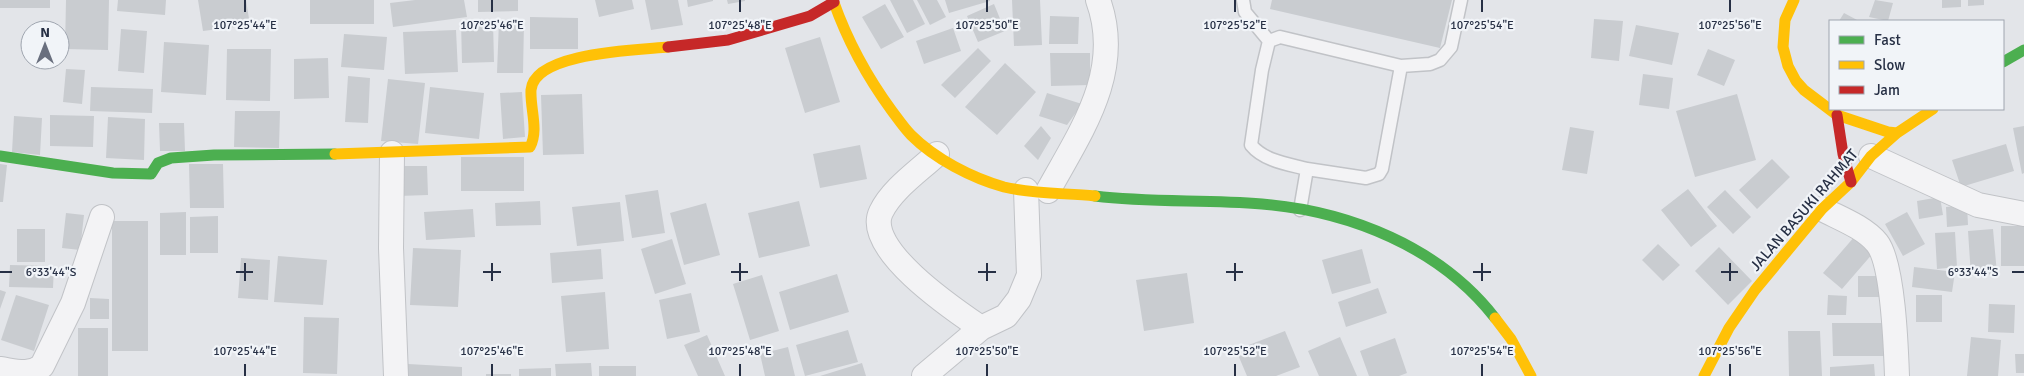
<svg xmlns="http://www.w3.org/2000/svg" width="2024" height="376" font-family="Signika,sans-serif">
<style>
.building{fill:#c9ccd0}
.lines{fill:none;stroke-linecap:round;stroke-linejoin:round}
.lane-casing{stroke:#c1c3c7;stroke-width:15}
.street-casing{stroke:#c1c3c7;stroke-width:26}
.lane{stroke:#f3f3f5;stroke-width:12}
.street{stroke:#f3f3f5;stroke-width:24}
.fast{stroke:#4caf50;stroke-width:11}
.slow{stroke:#ffc107;stroke-width:11}
.jam{stroke:#c62828;stroke-width:11}
.ticks{fill:none;stroke:#273045;stroke-width:2}
.labels{text-anchor:middle;dominant-baseline:central;stroke-width:4.5;stroke-linejoin:round;paint-order:stroke}
.street-label{font-size:15px;fill:#273045;stroke:#f1f4f8}
.ticks-label{font-size:12px;text-anchor:middle;fill:#273045;stroke:#f1f4f8;stroke-width:4.5;stroke-linejoin:round;paint-order:stroke}
</style>
<rect width="100%" height="100%" fill="#e3e5e9"/>
<path class="building" d="M0,0H50V8H0Z
M66,0H109L108,50L65,49Z
M118,0H166L165,15L117,11Z
M198,0H246L250,25L203,31Z
M310,0H374V24H310Z
M415,0H464L467,17L393,27L390,3Z
M478,0H518V11L478,12Z
M595,0H632L634,9L599,17Z
M645,0H678L683,25L651,30Z
M687,0H713V1L688,7Z
M727,0H745V1L728,4Z
M890,0H913L925,24L907,33Z
M917,0H937L946,17L930,25Z
M945,0H990V1L949,13Z
M1012,0H1040L1042,45L1014,46Z
M1272,0H1452L1440,48L1270,9Z
M1875,0L1893,3L1888,21L1869,17Z
M1942,0H1961V7L1942,8Z
M1968,0H1984V5L1968,6Z
M885,4L904,37L881,49L862,17Z
M994,4L1005,31L978,42L967,16Z
M1844,13L1859,21H1839Z
M1050,16L1079,17L1078,44H1049Z
M530,17L578,18V49H530Z
M1594,19L1623,21L1619,61L1591,58Z
M461,21H493L494,62L462,63Z
M499,21L524,22L523,73H497Z
M1636,25L1679,33L1672,65L1629,56Z
M953,28L961,51L924,64L916,41Z
M121,29L147,31L144,73L118,71Z
M456,30L458,72L405,74L403,32Z
M344,34L387,37L384,70L341,67Z
M820,37L840,102L805,113L785,48Z
M164,42L209,45L206,95L161,92Z
M978,48L991,61L955,98L941,85Z
M227,49H271L270,101L226,100Z
M1708,49L1735,60L1724,86L1697,75Z
M1050,53H1090V85L1051,86Z
M328,58L329,98L294,99V59Z
M1005,63L1036,92L997,135L965,107Z
M66,69L85,70L82,104L63,102Z
M1643,74L1673,78L1669,109L1639,105Z
M348,76L370,78L368,123L345,122Z
M388,79L425,83L418,144L381,141Z
M91,87L153,89L152,113L90,111Z
M430,87L484,93L479,139L425,133Z
M522,92L525,137L503,139L500,93Z
M1047,93L1082,104L1067,125L1039,116Z
M582,94L584,154L543,155L541,95Z
M1737,94L1756,160L1695,177L1676,111Z
M235,111H280L279,148L234,147Z
M50,115L94,116L93,147L50,146Z
M14,116L42,118L40,155L12,152Z
M108,117L145,119L144,160L106,158Z
M159,123H184L185,151H160Z
M1041,126L1051,138L1038,160L1024,146Z
M2024,126V173L2022,174L2013,128Z
M1570,127L1594,131L1587,174L1562,170Z
M2006,144L2014,171L1961,187L1952,160Z
M860,145L867,179L820,188L813,154Z
M461,157H524V191H461Z
M1772,159L1790,177L1757,209L1739,190Z
M0,164L7,165L3,202H0Z
M189,164H223L224,208H190Z
M397,166H427L428,195L398,196Z
M1688,189L1717,226L1691,247L1661,210Z
M658,190L665,233L632,238L625,195Z
M1725,190L1751,217L1733,234L1707,207Z
M1940,197L1943,215L1919,219L1917,201Z
M540,201L541,225L496,226L495,203Z
M799,201L810,246L759,258L748,213Z
M620,202L624,241L577,246L572,207Z
M706,203L720,255L684,265L670,213Z
M1967,205L1968,225L1947,227L1946,207Z
M473,209L475,237L426,240L424,212Z
M186,212V255H160V213Z
M1907,212L1925,244L1903,256L1885,224Z
M66,213L84,215L80,250L62,248Z
M218,216V253H190V217Z
M112,221H148V351H112Z
M2001,226H2024V266H2001Z
M17,229H45V262H17Z
M1993,229L1997,274L1971,276L1968,231Z
M1955,232L1957,267L1937,269L1935,233Z
M1855,236L1874,252L1842,289L1823,273Z
M672,239L686,284L655,294L641,249Z
M1658,244L1680,265L1663,281L1642,260Z
M1719,247L1752,281L1728,305L1695,271Z
M413,248L461,250L458,307L410,305Z
M601,249L603,279L552,283L550,253Z
M1362,249L1371,283L1332,294L1322,260Z
M278,256L327,260L323,305L274,302Z
M241,258L270,260L268,300L238,298Z
M10,265L54,266L53,288L9,287Z
M1914,267L1955,272L1952,292L1912,287Z
M1187,273L1194,323L1144,331L1136,280Z
M837,274L849,312L790,330L779,292Z
M762,275L779,331L750,340L733,284Z
M1858,276H1881V297H1858Z
M1378,288L1387,313L1346,327L1338,302Z
M0,290L6,292L0,309Z
M605,292L609,349L566,352L561,296Z
M691,293L700,332L667,339L659,300Z
M16,295L49,305L34,351L1,340Z
M1828,295L1847,296L1846,315H1827Z
M1916,295H1942V322H1916Z
M90,298L109,299V319H90Z
M1989,304L2015,305L2014,333L1988,332Z
M304,317L339,318L337,374L303,373Z
M1832,323H1885V356H1833Z
M78,328H108V376H78Z
M848,330L858,362L805,376L796,345Z
M1285,331L1300,367L1276,376H1247L1236,350Z
M1788,331H1820L1822,376H1789Z
M707,335L725,376H698L684,345Z
M1340,337L1357,376H1319L1308,351Z
M1971,337L2001,340L1998,376H1967Z
M1395,338L1407,373L1399,376H1369L1360,351Z
M788,347L795,376H765L760,354Z
M2015,354H2024V373H2016Z
M591,363L592,376H556L555,364Z
M862,363L866,376H820Z
M408,364L462,367V376H408Z
M1874,364L1875,376H1830V367Z
M599,366H636V376H599Z
M551,368V376H519V369Z
M486,374H511V376H486Z"/>
<g class="lines">
<g class="lane-casing">
<path id="lane" d="M1243,0L1245,12L1269,41
M1307,169C1288,164 1264,161 1251,145L1262,70L1269,41L1280,37L1401,66L1430,64L1440,60L1451,47L1461,0
M1300,210L1307,169L1366,178L1379,174L1382,169L1401,66"/>
</g>
<g class="street-casing">
<path id="street" d="M392,153L391,248L396,376
M937,154C919,171 892,189 881,212C863,249 956,311 981,328
M1871,156L1978,205L2024,214
M1048,191C1081,131 1124,71 1098,0
M1822,209C1839,218 1864,227 1877,243C1893,263 1896,348 1897,376
M0,369C15,371 29,376 42,366L73,303L102,217
M924,376L981,328L1006,316L1019,299L1029,275L1026,190"/>
</g>
<use href="#lane" class="lane"/>
<use href="#street" class="street"/>
<path class="fast" d="M2003,62L2024,50
M0,156L113,173L151,174L158,163L171,158L214,155L335,154
M1095,196C1151,203 1206,199 1262,204C1349,211 1440,247 1495,318"/>
<path class="slow" d="M833,0C847,40 867,77 892,111C898,119 904,128 911,135C935,159 972,178 1004,187C1033,194 1065,193 1095,196
M1794,0L1785,20L1783,47L1788,66L1796,81L1804,90L1837,115L1888,132L1897,133
M335,154L530,147C539,130 530,109 531,90C534,52 639,50 668,47
M1495,318L1511,339L1531,376
M1704,376L1729,328L1755,290L1822,209L1851,182L1871,156L1897,133L1933,109"/>
<path class="jam" d="M668,47L728,40L810,16L834,2
M1837,115L1843,154L1851,182"/>
</g>
<path class="ticks" d="M245,0V12M492,0V12M740,0V12M987,0V12M1235,0V12M1482,0V12M1730,0V12M245,263V281M492,263V281M740,263V281M987,263V281M1235,263V281M1482,263V281M1730,263V281M0,272H12M236,272H253M483,272H501M731,272H748M978,272H996M1226,272H1243M1473,272H1491M1721,272H1738M2012,272H2024M245,364V376M492,364V376M740,364V376M987,364V376M1235,364V376M1482,364V376M1730,364V376"/>
<g class="labels">
<g class="street-label">
<text transform="translate(1804 210) rotate(-49)">JALAN BASUKI RAHMAT</text>
</g>
</g>
<g class="ticks-label">
<text x="245" y="29">107°25'44"E</text>
<text x="492" y="29">107°25'46"E</text>
<text x="740" y="29">107°25'48"E</text>
<text x="987" y="29">107°25'50"E</text>
<text x="1235" y="29">107°25'52"E</text>
<text x="1482" y="29">107°25'54"E</text>
<text x="1730" y="29">107°25'56"E</text>
<text x="51" y="276">6°33'44"S</text>
<text x="1973" y="276">6°33'44"S</text>
<text x="245" y="355">107°25'44"E</text>
<text x="492" y="355">107°25'46"E</text>
<text x="740" y="355">107°25'48"E</text>
<text x="987" y="355">107°25'50"E</text>
<text x="1235" y="355">107°25'52"E</text>
<text x="1482" y="355">107°25'54"E</text>
<text x="1730" y="355">107°25'56"E</text>
</g>
<rect x="1829" y="20" width="175" height="90" fill="#f1f4f8" stroke="#a0a6b0"/>
<rect x="1839" y="36" width="25" height="8" fill="#4caf50" stroke="#a0a6b0"/>
<text x="1874" y="45" font-size="15" fill="#273045">Fast</text>
<rect x="1839" y="61" width="25" height="8" fill="#ffc107" stroke="#a0a6b0"/>
<text x="1874" y="70" font-size="15" fill="#273045">Slow</text>
<rect x="1839" y="86" width="25" height="8" fill="#c62828" stroke="#a0a6b0"/>
<text x="1874" y="95" font-size="15" fill="#273045">Jam</text>
<g transform="translate(45 45)"><circle r="24" fill="#f1f4f8" stroke="#a0a6b0"/>
<path d="M0-4L9 19L0 12L-9 19Z" fill="#696f7e"/>
<text y="-8" font-size="14" font-weight="bold" text-anchor="middle" fill="#273045">N</text>
</g>
</svg>
